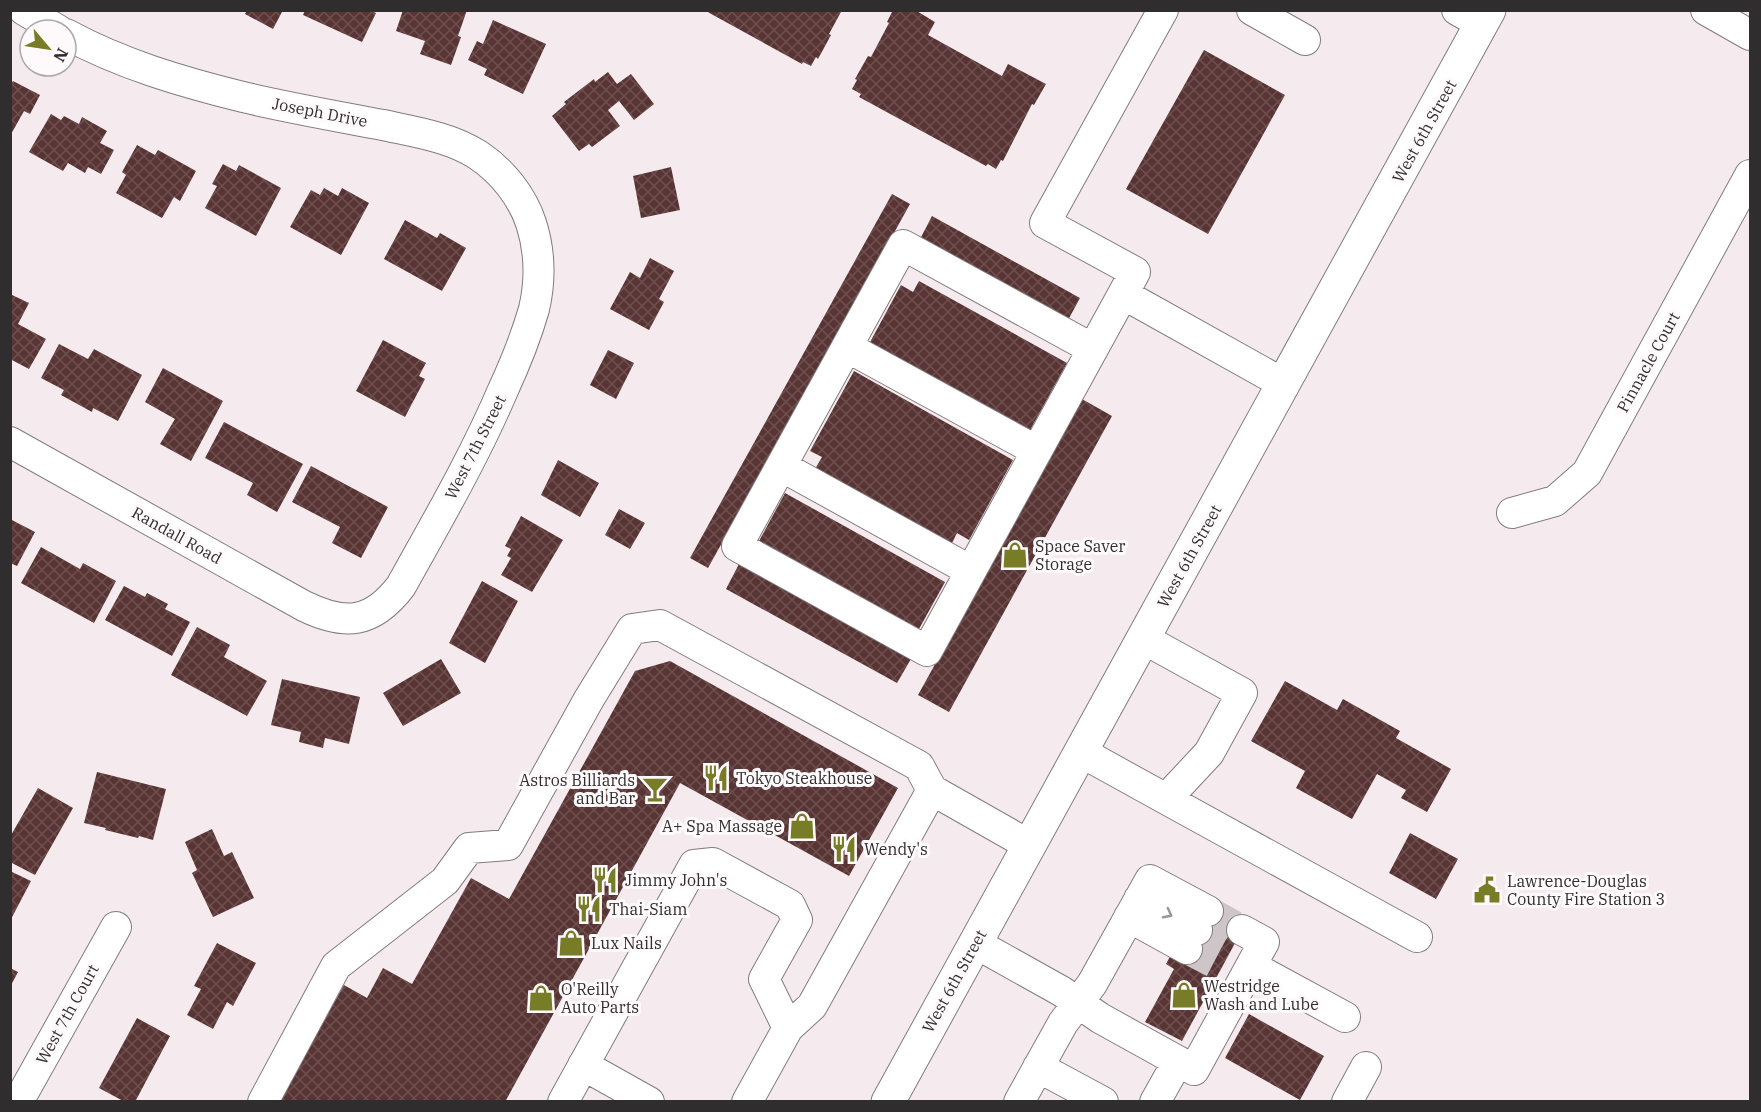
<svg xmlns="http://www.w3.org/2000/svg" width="1761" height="1112" font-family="'IBM Plex Serif',serif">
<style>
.building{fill:url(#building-cross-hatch)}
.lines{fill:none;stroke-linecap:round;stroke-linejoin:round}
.minor-tunnel{stroke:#cec5c8;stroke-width:30;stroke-dasharray:30 15;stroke-linecap:butt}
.minor-casing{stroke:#837b7d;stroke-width:32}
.major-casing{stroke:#837b7d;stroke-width:35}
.minor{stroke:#fff;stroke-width:30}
.major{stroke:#fff;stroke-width:33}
.oneway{stroke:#989696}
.labels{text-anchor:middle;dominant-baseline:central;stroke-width:6;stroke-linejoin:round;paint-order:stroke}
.street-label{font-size:16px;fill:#302d2e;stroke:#fefafc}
.poi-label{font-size:16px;fill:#302d2e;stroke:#fefafc;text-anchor:start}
</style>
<defs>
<pattern id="building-cross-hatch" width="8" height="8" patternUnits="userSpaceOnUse" patternTransform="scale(1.5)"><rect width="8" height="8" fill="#593434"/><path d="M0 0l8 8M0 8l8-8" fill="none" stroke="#6e5050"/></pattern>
</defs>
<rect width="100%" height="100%" fill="#f5ebee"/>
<path class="building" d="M247,10H283L273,29L245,14Z
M305,10H369L376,13L362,42L303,15Z
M403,10H467L458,36L461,37L451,65L420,54L425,41L396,31Z
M704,10H842L829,34L831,35L818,59L816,57L811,66L803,62L802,64Z
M893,10H915L935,22L928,35L1002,76L1008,64L1046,84L1034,105L1032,104L1003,161L1001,160L996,169L988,164L986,166L859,97L861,94L852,89L857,80L855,79L868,56L871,57L889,23L887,22Z
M493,20L546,44L523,94L484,75L487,69L468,60L477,41L483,44Z
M1204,50L1285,95L1208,234L1126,189Z
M608,72L617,84L631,74L654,104L634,120L619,101L608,110L620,126L592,147L589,144L579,151L552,116L566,104L564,102L594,79L595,82Z
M13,81L40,95L30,114L24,111L10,136V85Z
M51,114L61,120L64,116L79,124L82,117L107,131L100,143L114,150L101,174L88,167L85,173L68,163L63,171L29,152Z
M137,145L155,155L158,150L196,171L180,201L174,197L162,218L116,193L126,175L122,172Z
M223,164L236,171L239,165L281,188L256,236L205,208L217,186L212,184Z
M671,167L680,210L641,218L633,176Z
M324,188L338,196L342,188L369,203L341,255L290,227L311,190L320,195Z
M892,194L910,204L708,568L690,558Z
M932,216L1080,298L1067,322L919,241Z
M405,220L437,238L440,233L466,248L442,291L384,259Z
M650,258L674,271L659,299L664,302L649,330L610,309L630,272L640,278Z
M919,281L1067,363L1029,432L869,344L901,285L913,292Z
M10,294L29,303L18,324L46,339L29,369L10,359Z
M383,340L426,363L419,376L425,379L405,417L356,391Z
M59,344L88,359L94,349L142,375L118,421L93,408L92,412L61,395L64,390L41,378Z
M608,350L634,363L616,399L590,385Z
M163,368L223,401L191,461L160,444L175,419L145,402Z
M854,371L1013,460L969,540L957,533L951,545L815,469L822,457L810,451Z
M1082,399L1112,416L949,712L918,695Z
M224,422L303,464L277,512L247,495L253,483L205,458Z
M558,460L599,483L580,517L541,495Z
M311,466L388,507L361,558L332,543L340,527L292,502Z
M785,493L945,582L919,629L759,541Z
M619,509L645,523L630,549L605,535Z
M521,516L563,540L532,592L501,575L511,558L507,556L511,549L505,546Z
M10,519L35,532L17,566L10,563Z
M41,547L80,569L83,563L116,581L94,623L21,583Z
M739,564L911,659L897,683L726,589Z
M482,581L518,601L485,663L449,643Z
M124,586L145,597L147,593L168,604L165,609L190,622L172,656L105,620Z
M197,627L230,645L224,657L267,681L247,716L171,675Z
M441,659L461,693L403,726L383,693Z
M670,661L898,788L849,876L680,783L505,1102H279L344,985L367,998L383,968L412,984L471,878L509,899L635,671Z
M282,679L360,697L349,744L325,738L323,748L299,742L301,732L271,725Z
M1285,681L1337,710L1343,699L1400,731L1396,738L1451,769L1427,812L1401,798L1406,790L1377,774L1352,819L1296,788L1305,771L1251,741Z
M97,772L166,789L153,840L139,836L138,838L105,830L106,828L84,823Z
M38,788L73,808L35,875L10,862V837Z
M212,829L224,856L232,852L254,898L213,917L192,873L197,870L185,842Z
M1410,833L1458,859L1436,899L1389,873Z
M10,871L31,881L10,921Z
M1213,902L1247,921L1182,1041L1145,1022L1174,969L1166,964L1173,951Z
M217,943L256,963L233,1006L227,1002L213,1029L187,1015L201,989L194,986Z
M10,968L18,972L10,987Z
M1249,1014L1324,1056L1300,1100L1225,1058Z
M137,1018L170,1036L135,1102H125L99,1088Z"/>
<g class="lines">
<path class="minor-tunnel" d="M1208,911L1242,930
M1197,930L1232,949
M1187,949L1222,967"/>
<g class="minor-casing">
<path id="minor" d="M24,10L58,30
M1163,10L1045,223L1135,272L1123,294L1284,384
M1252,10L1305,40
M1457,10L1482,24
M1706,10L1750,35
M847,347L1037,451
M1093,349L903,245L737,546L927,651L1123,294
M10,442L304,606C345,626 372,624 401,586C437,521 474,458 503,390C515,364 526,337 534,309C541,279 540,251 531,223C522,196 502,171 478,155C450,137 415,132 383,125C336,116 289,108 243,97C182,82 121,64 66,34
M781,466L971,571
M1512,513L1555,501L1587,473L1750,175
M1081,752L1166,799L1209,753L1242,693L1144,639
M1166,799L1417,937
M1139,899L1197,930
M1129,917L1187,949
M975,943L1061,991L1100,1018L1194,1070L1264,942L1242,930
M1251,966L1345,1017
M788,1028L812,1006L932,790L1029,845
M583,1065L649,1102
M1038,1067L1103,1102
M18,1102L116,927
M263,1102L336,966L445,881L469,848L508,845L589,699L632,629L660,625L919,766L932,790
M563,1102L694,865L713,863L790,905L797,920L764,979L788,1028L747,1102
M1019,1102L1063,1023L1092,984L1150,880L1208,911
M1155,1102L1178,1061
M1347,1102L1366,1067"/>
</g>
<g class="major-casing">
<path id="major" d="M888,1102L1489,10"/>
</g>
<use href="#minor" class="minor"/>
<use href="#major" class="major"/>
</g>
<defs><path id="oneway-chevron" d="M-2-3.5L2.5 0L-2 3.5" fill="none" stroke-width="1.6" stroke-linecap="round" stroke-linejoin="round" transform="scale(1.5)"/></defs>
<use class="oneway" href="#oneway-chevron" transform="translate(1168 914) rotate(28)"/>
<defs>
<g id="shop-bare" transform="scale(2.07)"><path d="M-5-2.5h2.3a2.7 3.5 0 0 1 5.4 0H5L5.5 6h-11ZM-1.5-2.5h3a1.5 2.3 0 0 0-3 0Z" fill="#787c26" stroke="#fefafc" stroke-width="2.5" paint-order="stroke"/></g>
<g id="restaurant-bare" transform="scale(2.07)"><path d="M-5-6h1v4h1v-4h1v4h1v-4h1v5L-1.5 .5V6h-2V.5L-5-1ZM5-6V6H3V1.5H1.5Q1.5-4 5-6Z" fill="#787c26" stroke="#fefafc" stroke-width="2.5" paint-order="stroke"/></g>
<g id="bar-bare" transform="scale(2.07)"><path d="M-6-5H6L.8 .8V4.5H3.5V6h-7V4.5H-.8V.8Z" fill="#787c26" stroke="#fefafc" stroke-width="2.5" paint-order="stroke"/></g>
<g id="civic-bare" transform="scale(2.07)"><path d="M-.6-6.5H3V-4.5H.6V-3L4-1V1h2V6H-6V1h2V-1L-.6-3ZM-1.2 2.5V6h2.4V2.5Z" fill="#787c26" stroke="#fefafc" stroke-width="2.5" paint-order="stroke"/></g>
</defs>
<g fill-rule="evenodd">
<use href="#shop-bare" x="1015" y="555"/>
<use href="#restaurant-bare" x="716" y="778"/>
<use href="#bar-bare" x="655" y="789"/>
<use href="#shop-bare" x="802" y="826"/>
<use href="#restaurant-bare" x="844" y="849"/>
<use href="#restaurant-bare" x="605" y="880"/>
<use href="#civic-bare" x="1487" y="890"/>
<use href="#restaurant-bare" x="589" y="909"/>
<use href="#shop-bare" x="571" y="943"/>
<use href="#shop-bare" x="1184" y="995"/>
<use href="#shop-bare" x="541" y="998"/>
</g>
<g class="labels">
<g class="street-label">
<text transform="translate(320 112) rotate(11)">Joseph Drive</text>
<text transform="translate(1424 131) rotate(-61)">West 6th Street</text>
<text transform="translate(1648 362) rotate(-61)">Pinnacle Court</text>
<text transform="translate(475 447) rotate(-63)">West 7th Street</text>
<text transform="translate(177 535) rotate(29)">Randall Road</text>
<text transform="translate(1189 556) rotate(-61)">West 6th Street</text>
<text transform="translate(954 981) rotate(-61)">West 6th Street</text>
<text transform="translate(67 1014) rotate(-61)">West 7th Court</text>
</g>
<g class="poi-label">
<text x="1035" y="546">Space Saver<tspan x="1035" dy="18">Storage</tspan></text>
<text x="736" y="778">Tokyo Steakhouse</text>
<text x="635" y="780" text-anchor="end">Astros Billiards<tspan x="635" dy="18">and Bar</tspan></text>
<text x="782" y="826" text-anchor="end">A+ Spa Massage</text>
<text x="864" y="849">Wendy's</text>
<text x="625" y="880">Jimmy John's</text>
<text x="1507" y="881">Lawrence-Douglas<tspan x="1507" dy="18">County Fire Station 3</tspan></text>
<text x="609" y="909">Thai-Siam</text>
<text x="591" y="943">Lux Nails</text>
<text x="1204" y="986">Westridge<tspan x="1204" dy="18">Wash and Lube</tspan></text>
<text x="561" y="989">O'Reilly<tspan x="561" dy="18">Auto Parts</tspan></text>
</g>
</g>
<rect width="1761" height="1112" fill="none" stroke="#302d2e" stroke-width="24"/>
<g transform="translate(48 48) rotate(119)"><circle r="28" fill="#fefafc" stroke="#aca8aa" stroke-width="1.5"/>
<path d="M0-4.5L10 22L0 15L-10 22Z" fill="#787c26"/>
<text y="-9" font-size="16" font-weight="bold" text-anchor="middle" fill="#302d2e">N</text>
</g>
</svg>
